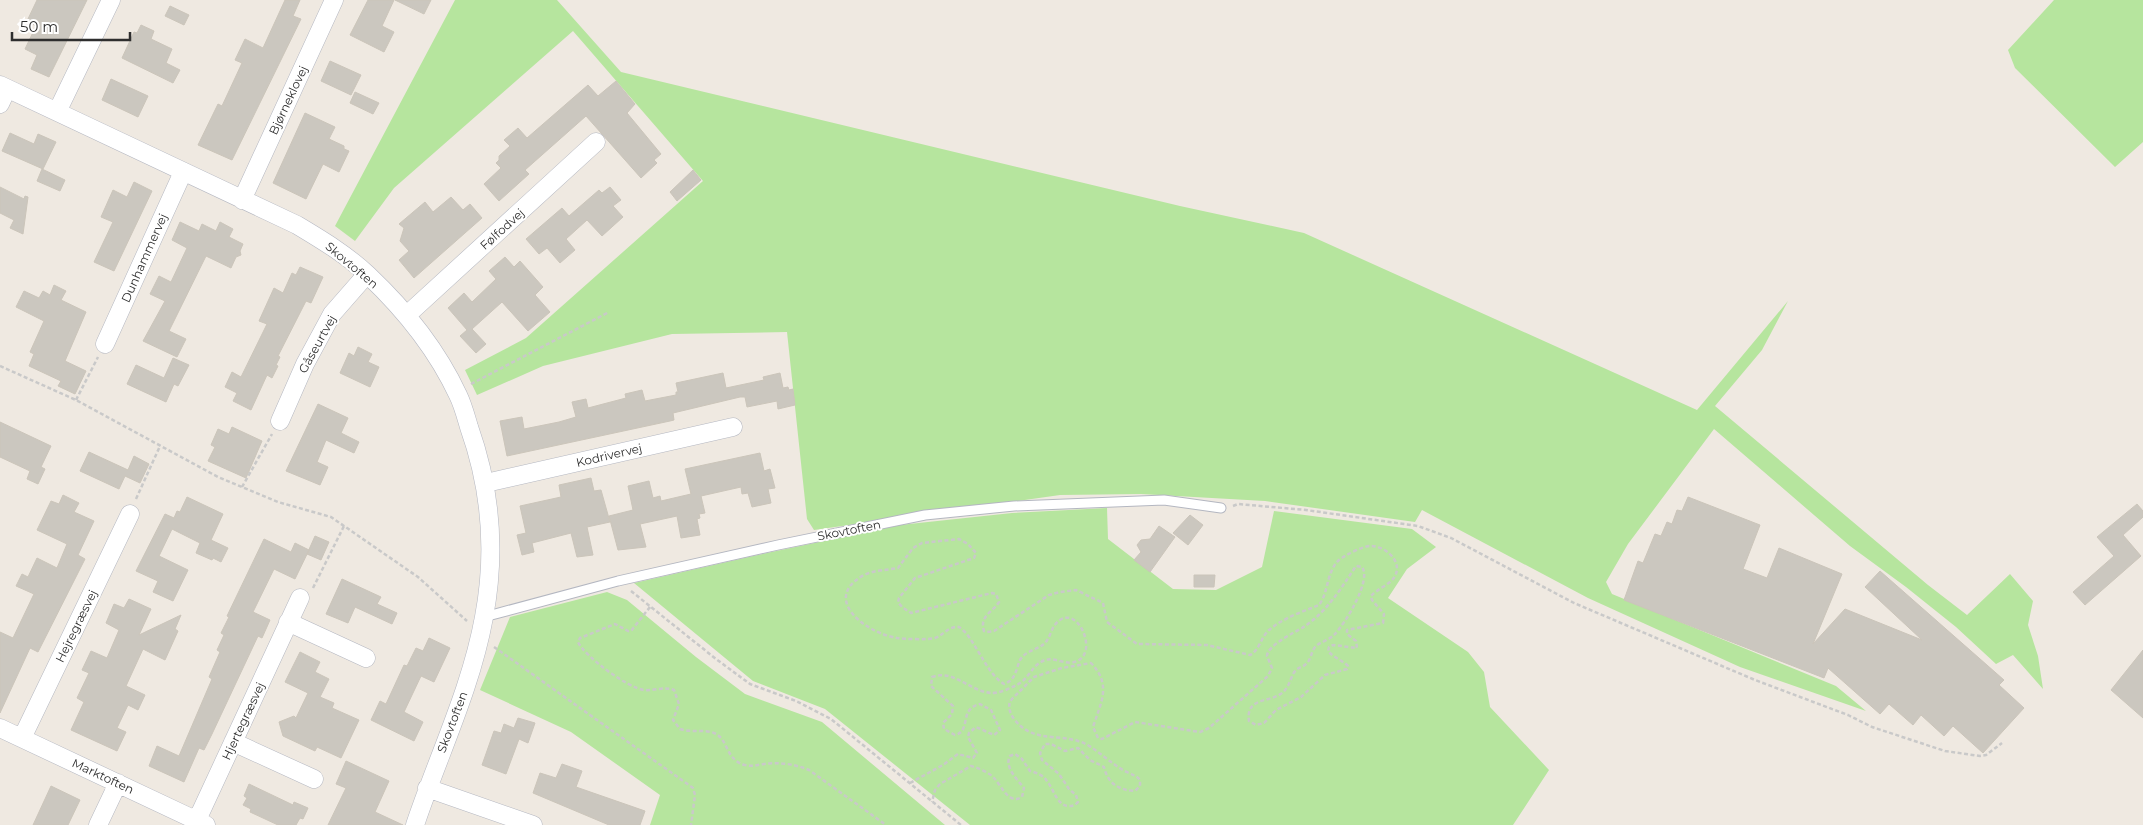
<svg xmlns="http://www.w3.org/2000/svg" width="2143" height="825" font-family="Montserrat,sans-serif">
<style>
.green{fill:#b6e59e}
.building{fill:#cbc7bf;stroke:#cbc5ba}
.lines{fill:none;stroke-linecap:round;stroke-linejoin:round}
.service-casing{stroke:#b4b7c1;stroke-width:11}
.minor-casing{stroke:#b4b7c1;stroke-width:19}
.path{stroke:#c9c9c9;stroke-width:2.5;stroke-dasharray:4 2.5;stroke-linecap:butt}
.service{stroke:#fff;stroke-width:9}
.minor{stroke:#fff;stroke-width:18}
.labels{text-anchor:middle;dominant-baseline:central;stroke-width:4;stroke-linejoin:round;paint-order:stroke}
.street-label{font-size:12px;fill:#2e2e2e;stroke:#fff}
</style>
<rect width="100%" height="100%" fill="#efe9e1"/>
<path class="green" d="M455,0H557L621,72L1180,206L1304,233L1697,410L1788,301L1762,350L1715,406L1928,585L1967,615L2010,574L2033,601L2028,625L2038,656L2043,689L2013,655L1996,664L1956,627L1906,587L1850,546L1714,429L1628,544L1606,582L1612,594L1836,686L1866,711L1740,667L1588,598L1422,510L1415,522L1265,501L1141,494L1060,495L814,530L807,519L787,332L672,334L543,366L477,395L465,370L526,338L703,181L573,31L394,188L355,241L335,226Z
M2054,0H2143V142L2115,167L2015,68L2008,50Z
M1107,508L1108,539L1173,589L1216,590L1262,567L1274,511L1412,529L1436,547L1407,569L1388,598L1468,652L1484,672L1490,707L1549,770L1513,825H970L825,709L753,681L634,583L753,556L900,525L1012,513Z
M607,592L627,600L696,657L745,694L822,722L945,825H650L660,795L571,732L480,690L510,617Z"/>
<path class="building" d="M37,0H87L49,77L31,69L37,55L25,49L36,26L27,21Z
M285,0H300L293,16L301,19L232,160L198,145L218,104L222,106L242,63L235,60L245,39L263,48Z
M368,0H394L382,26L394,32L384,52L350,35Z
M395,0H431L424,14Z
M170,6L189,15L184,25L165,16Z
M141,25L154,31L151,39L172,49L166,63L180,70L173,83L122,58L134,32L137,33Z
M330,61L361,75L351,95L321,81Z
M111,79L148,96L138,117L102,100Z
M616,81L635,104L627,113L661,154L654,160L657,163L641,178L586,116L525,170L529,174L499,201L484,184L501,168L496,163L499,160V156L510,146L504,140L518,128L527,138L588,85L598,96Z
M355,92L379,103L373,114L350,103Z
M305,113L335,127L329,139L344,146V149L349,151L339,172L323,164L306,199L273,183Z
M10,133L34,144L38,134L56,142L43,169L2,151Z
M42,169L65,180L60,191L37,181Z
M693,170L701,180L677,201L670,192Z
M134,182L152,191L114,271L94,262L113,222L101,217L113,190L127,197Z
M0,187L24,199L25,196L28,197L23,234L10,228L14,220L0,213Z
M610,187L621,200L613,206L623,217L602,236L587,220L566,239L575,250L560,263L547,248L539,254L526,239L562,208L569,216L599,190L602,193Z
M451,197L463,210L470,204L482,218L414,278L399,260L409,251L400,241L404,228L399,224L425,202L433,212Z
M180,222L199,231L202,224L216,231L220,222L233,229L229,237L243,244L240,251L241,255L236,257L231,268L206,256L169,331L186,339L177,357L143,341L165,301L150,294L159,276L171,282L187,248L172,240Z
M505,257L514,267L520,261L543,287L535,295L550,312L528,331L502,302L472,329L486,344L476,353L460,336L467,330L448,308L464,293L472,302L496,279L489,271Z
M300,267L323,277L311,303L306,301L278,356L280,357L276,365L278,366L272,378L267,375L251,410L233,401L237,393L225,387L232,372L241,377L267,324L259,321L274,288L283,293L292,273L296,275Z
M54,285L66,291L61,300L86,312L65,361L86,371L75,394L58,386L61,381L29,366L34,354L30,352L44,321L16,307L24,291L39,298L43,291L50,295Z
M358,347L372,354L368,362L379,367L370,387L340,373L349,353L354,356Z
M173,358L189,365L178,386L174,384L166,402L127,384L136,365L164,378Z
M723,373L726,388L764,380L763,377L780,373L783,388L788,387L789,390L793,389L795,405L778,409L777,401L747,407L745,397H740L673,413L674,420L670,421L507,456L500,421L522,417L524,429L559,422L576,417L572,402L586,399L588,408L626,398L625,394L642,390L645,401L676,395V392H678L676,383Z
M318,404L348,418L341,433L359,442L354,453L326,440L317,462L328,467L320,485L286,471Z
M0,422L51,446L41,467L45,469L38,484L27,479L30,471L0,457Z
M232,427L262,441L246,478L208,461L215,447L211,445L218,429L229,434Z
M89,452L128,470L134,456L149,464L140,483L125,476L119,489L80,471Z
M760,453L764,471L770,469L775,488L768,489L771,503L752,507L748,493L742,494L741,487L701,496L705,513L699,514L700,518L697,519L700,535L681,538L677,516L640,524L646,547L618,550L609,516L633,510L628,486L649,481L653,498L660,496L661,501L691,494L685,469Z
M591,478L594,491L601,490L610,522L587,527L593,555L577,557L571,533L532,543L534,552L522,555L517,535L526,533L520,506L561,497L559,485Z
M63,495L79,503L74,512L94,521L78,555L85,559L38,652L30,648L0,713V632L13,638L34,594L16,586L22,574L28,577L37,558L57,568L67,544L37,530L51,501L59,504Z
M187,497L223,514L211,540L228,548L221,562L213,558L212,560L196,553L200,543L172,529L159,556L188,570L173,601L153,592L158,581L136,571L165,514L174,518L177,511L180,512Z
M1688,497L1760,525L1743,569L1767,578L1779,548L1842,574L1813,644L1845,609L1922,640L1865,587L1880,571L2004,680L1999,685L2024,708L1983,753L1953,726L1944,736L1921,715L1913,725L1889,704L1880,714L1828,668L1824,678L1624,600L1638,561L1643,563L1655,534L1661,536L1667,522L1672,524L1677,510L1682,511Z
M2137,504L2143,511V517L2123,535L2141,556L2085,605L2073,592L2114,556L2097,537Z
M1190,515L1203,525L1188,545L1173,533Z
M1159,526L1175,537L1150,572L1134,560L1141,552L1137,545L1141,540L1150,539Z
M315,536L329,542L321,560L307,554Z
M264,539L291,552L295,543L309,550L295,579L274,569L253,612L270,620L262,638L258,636L212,734L204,750L199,748L184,782L149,766L157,746L179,756L212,679L209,677L220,652L217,650L224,635L221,633L229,617L227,616Z
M1194,575H1215L1214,587H1194Z
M342,579L381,597L377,604L397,613L392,624L355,607L348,623L326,614Z
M129,599L151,609L139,635L181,615L175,629L178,631L165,660L143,649L126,686L145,695L138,710L128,705L117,728L126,732L117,751L71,730L84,702L77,698L89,673L82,670L91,651L107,658L119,630L106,623L114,604L124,608Z
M429,638L450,648L434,682L421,676L404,712L423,722L414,741L371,720L380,701L386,704L404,665L407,666L416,648L423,651Z
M2143,650V718L2111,690Z
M300,652L320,662L315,672L329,679L320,697L334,703L332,708L359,720L341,758L317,747L315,751L283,736L279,722L294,716L296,718L308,693L285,682Z
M518,718L535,723L528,743L519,739L506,774L482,765L494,731L501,733L504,724L514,728Z
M346,761L389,781L375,812L403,825H328L346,788L336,784Z
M562,764L582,771L576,787L645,811L640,825H609L533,793L540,773L556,778Z
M249,784L293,805L294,802L308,808L303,819L300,818L296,825H278L250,812L251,809L243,805L247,798L244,796Z
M51,786L80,800L68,825H33Z"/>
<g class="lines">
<g class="service-casing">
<path id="service" d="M484,617L618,581L778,545L925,515L1014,506L1164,500L1221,508"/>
</g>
<g class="minor-casing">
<path id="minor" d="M0,85L297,225C322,240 347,255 368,275C404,309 437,350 458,395C463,405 466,417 469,427C491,489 496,553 484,617C471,689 438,756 415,825
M0,104L7,89
M57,112L111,0
M242,200L334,0
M407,315L596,142
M105,344L183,172
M280,421L305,364L332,314L367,274
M486,483L733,427
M288,622L366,658
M0,728L206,825
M22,738L130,514
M233,742L314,779
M427,788L533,825
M197,820L300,598
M98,825L118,783"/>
</g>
<path class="path" d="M0,366L76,400L218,477L278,502L331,517L418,577L467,621
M471,384L609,312
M76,400L98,357
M242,487L272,434
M136,499L160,446
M1233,506L1238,504L1306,510L1418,526L1451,538L1574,603L1755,680L1848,715L1872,727L1945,751L1980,756L1986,755L2002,743
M313,588L344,526
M631,591L716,659L750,684L796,701L831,719L961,825
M650,607L631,631H628L615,624L580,638L578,642C584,656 628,688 644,690C655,691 663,686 674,690L679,704L673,720L680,729C691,733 704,729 714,733C729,739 725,760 745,765C752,767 757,765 764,764C779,762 795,764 809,770L886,825
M494,647L693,788L695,795L691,825
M910,783L943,765L958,754L973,758L977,753L968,737L969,733L976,727L994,735L1000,730L991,710L980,704C958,709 972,731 955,735L944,729L943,723L952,714L953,706L931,686L932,677C954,669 969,691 991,693C998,694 1014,687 1020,683C1028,678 1032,667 1041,662C1053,654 1065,667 1077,661C1100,652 1075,597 1054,626C1051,631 1049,639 1045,643C1038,650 1026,650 1020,660C1016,669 1016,680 1004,684C986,674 974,636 959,627C948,626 944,635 935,638C929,640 904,639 897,638C866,633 820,599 864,575C874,570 888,570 898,568L913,548L922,543L959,539L968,544L976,553L974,558L915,578L899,598L898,602L902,607L911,613L992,593L996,594L999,602C993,612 979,616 984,631L987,632L994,631L1049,595L1060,592L1076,590L1103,603L1107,622L1137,644L1207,645L1250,655C1259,651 1261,637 1269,630C1283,618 1302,612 1319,605C1329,592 1326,572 1339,560C1345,555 1363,546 1371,546C1385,546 1403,561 1395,576C1391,584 1377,589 1371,596L1372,600L1384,614L1383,623L1347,630V634L1356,641L1357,648L1333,645L1329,647L1328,651C1334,658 1342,660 1348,666L1347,669L1325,675L1301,697L1276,710L1264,723L1256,725L1249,721C1245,695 1274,704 1285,690C1290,685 1291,675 1296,670C1299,667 1303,667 1306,664C1311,660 1311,652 1315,647C1320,642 1329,640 1334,635C1345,624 1372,580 1362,567L1356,566C1340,590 1326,613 1302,628C1293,633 1267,646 1267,656L1272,668L1268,676L1209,728L1200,732L1135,722L1102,739L1098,738L1093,727C1101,702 1112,685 1091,663L1062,668L1034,677L1010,701C1008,708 1010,713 1014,719C1032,742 1054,734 1078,741C1094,745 1111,765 1127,772C1132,775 1136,775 1140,780V786L1135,791C1119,790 1108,784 1104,767L1090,760L1078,748L1065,751L1051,744H1045L1040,753L1042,760L1059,774L1069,789L1076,795L1078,802L1075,805C1058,811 1055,791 1047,781C1043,775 1037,773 1030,771L1022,759L1015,754L1010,756C1004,767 1017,779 1024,788L1022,797C1009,805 1002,787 995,779C990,773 979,768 971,766L940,784L935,790L932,802"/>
<use href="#service" class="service"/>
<use href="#minor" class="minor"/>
</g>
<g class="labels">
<g class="street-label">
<text transform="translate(288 100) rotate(-65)">Bjørneklovej</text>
<text transform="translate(502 229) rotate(-42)">Følfodvej</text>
<text transform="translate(144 258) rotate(-66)">Dunhammervej</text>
<text transform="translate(352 265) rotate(40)">Skovtoften</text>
<text transform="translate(317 344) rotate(-61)">Gåseurtvej</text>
<text transform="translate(609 455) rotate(-13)">Kodrivervej</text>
<text transform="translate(849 530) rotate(-11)">Skovtoften</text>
<text transform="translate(76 626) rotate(-64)">Hejregræsvej</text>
<text transform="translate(243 721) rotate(-65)">Hjertegræsvej</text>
<text transform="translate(452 722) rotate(-69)">Skovtoften</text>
<text transform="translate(103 776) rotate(25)">Marktoften</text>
</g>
</g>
<path d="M12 32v8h118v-8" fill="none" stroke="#2e2e2e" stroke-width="2.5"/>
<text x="20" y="32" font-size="15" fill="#2e2e2e" stroke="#ffffff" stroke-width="4" paint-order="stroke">50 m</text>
</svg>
